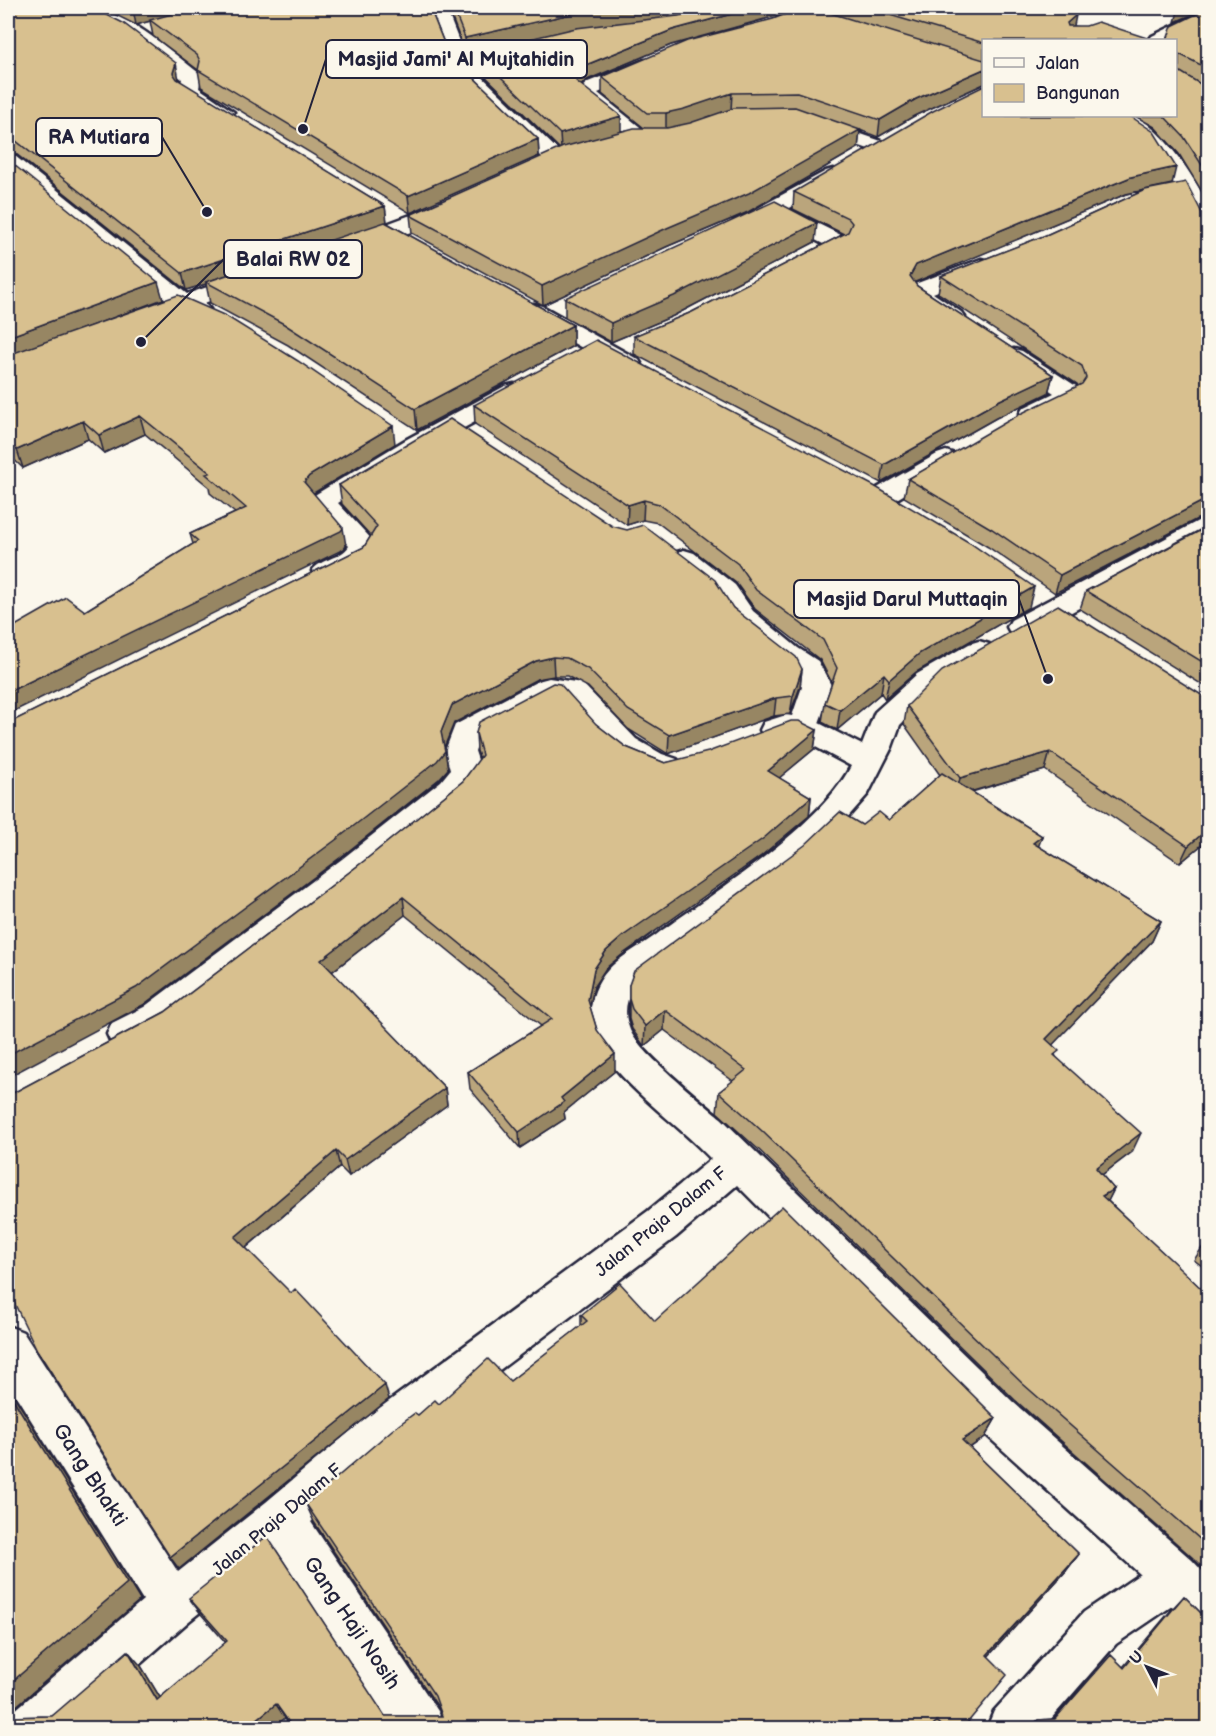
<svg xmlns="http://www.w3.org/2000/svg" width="1216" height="1736" font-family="'Balsamiq Sans',sans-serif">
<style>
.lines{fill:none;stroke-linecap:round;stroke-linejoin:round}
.minor-casing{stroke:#22223b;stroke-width:5}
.minor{fill:#fbf7ec;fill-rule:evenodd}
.wall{fill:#baa57b;stroke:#22223b;stroke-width:1.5}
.shaded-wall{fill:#978664;stroke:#22223b;stroke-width:1.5}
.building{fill:#d8c08f;stroke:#22223b;stroke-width:1.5}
.labels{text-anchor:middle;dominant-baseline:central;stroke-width:5;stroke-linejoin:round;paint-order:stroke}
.street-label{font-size:18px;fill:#22223b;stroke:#fbf7ec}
.near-street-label{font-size:21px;fill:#22223b;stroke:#fbf7ec}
.leader{fill:none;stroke:#22223b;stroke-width:2}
.callout-dot{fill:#22223b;stroke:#fbf7ec;stroke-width:2}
.callout{fill:#fbf7ec;stroke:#22223b;stroke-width:2}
.callout-label{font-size:20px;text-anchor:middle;font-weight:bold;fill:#22223b}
</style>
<rect width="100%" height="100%" fill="#fbf7ec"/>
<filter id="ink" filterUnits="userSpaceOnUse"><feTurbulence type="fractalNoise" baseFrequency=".0167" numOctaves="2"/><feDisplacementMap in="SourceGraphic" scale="12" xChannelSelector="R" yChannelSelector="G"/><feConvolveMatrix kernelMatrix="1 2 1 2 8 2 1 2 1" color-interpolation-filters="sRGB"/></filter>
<g filter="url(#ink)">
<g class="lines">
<g class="minor-casing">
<path id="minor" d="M76,8C119,3 166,48 199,73L201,77L199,88L234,112L231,116H217L182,94L179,90L182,79L128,37L79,12Z
M428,8H446L467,62L563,155L566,159L563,163C549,170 532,183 516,179L513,175L516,171L543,158L451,68Z
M725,8H807L845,19L848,23L845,27L839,28L792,14L731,16L725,15L722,11Z
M1208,9V21L1171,40H1149L1152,36Z
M644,60L651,62L653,66L651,70L598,93L645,131L646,136C641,144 633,144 625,142L622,138L625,133L578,95L582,87L588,82Z
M1109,116C1116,116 1125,114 1132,116C1156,120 1203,186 1208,209C1210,216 1208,225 1208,232L1200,231L1195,223C1179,197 1169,168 1149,146C1140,135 1112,123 1109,116Z
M818,119L887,143L890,147L887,151L880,153L811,129L808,125L811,121Z
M8,154L15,156L187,294L251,272L259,274L262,279L259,284L204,303L210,309L206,314C196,316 191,311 182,311C167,310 157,324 139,320L135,315L139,310L167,300L8,170Z
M833,169L840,171L843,175L840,179L788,209L845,237L848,242L845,247L837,249L829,247L772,218L750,231L742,232L734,231L731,226L734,221L826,171Z
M451,200L459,201L462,206L459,211L417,230L357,250L349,248L346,243L349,238Z
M981,259L989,261L992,266L989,271L933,293L961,312L965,317L961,322C944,326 918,308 909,294L915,284Z
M534,304L542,306L639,360L642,365L639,370L630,372L621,370L526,316L522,311L526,306Z
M1014,349L1022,351L1076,386L1079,391C1072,409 1042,423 1023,418L1020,413L1023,408L1054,393L1006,361L1002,356L1006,351Z
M514,384L523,386L526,391L523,396L425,449L338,503L377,545L366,563L336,577L326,580L316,577L312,571C321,558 341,559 349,546L313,508L309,502L313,496L407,439L505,386Z
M946,451L955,454L959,459L955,464L890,503L881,505L872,503L868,497L872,491L937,454Z
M1208,519V538L1031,634L1021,637L1011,634L1007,627L1011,620L1198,521Z
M684,550L694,553L735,585L753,611L798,648L818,661L832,687L819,723L862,745L875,712L917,674L969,644L979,641L989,644L994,651L989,658L937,688L900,725L892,747L868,794L839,827L801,864L632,990C625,1003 624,1015 630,1030C638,1051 702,1102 721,1118L1013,1402L1192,1560L1208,1577V1633L1192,1626L1172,1606L1116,1644L1043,1728H987L994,1711L1084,1612L1140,1574L983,1432L737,1185L676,1237L396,1448L311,1522L438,1711L445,1728H393L277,1550L189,1621L67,1728H8L14,1711L143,1600L8,1383V1326L23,1332L178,1572L266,1502L366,1418L648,1211L711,1159C678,1124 623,1087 599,1046C585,1021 589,991 608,970C620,956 641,946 656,935C713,893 819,828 851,766L797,737C784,737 776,741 764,738L760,730L764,722L786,715L792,716L802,687L796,674L778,662L733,625L715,597L674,565L670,559L674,553Z
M549,678L582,683L636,739L662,754L677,759L682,767L677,775C633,788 588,729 562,700L553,699L479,739L475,751L482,772L463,797L366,877L170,1027L125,1049L112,1045L107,1034L112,1023L144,1007L342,859L441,781L450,770L445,751L455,725L538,681Z"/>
</g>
<use href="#minor" class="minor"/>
</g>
<path class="wall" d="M8,8L179,81L385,206L387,223L573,325V346L417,430L288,345L210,303L206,284L186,290L16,154L8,152Z
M102,8H430L448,53L538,139L539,156L410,213L201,87L198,70L153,36L150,21L136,25Z
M448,8H777L776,16L671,45L587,80L581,85L621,131L644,128L602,94V77L773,19L802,8H1054L1074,26L1153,40H984V84L914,116L878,137L860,130L858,148L748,212L666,247L543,305L412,233L410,215L560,149L476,67L475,52L466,54Z
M1209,8V88L1192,80L1205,87L1209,88V205L1206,198L1179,154L1155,127L1135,116H1176V40Z
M8,160L163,299L104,321L395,444L313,493L346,546L344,549L85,611L193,544L190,534L235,513L210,493L209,487L145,434L104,453L88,439L23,468L8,454Z
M1172,184L1146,190L1203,215H1209V517L1197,519L1055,593L988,547L904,497L908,479L1078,386L1077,384L938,293L941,276L1046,235L1145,190L1126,194L914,282L917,286L1053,375L1048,393L996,418L881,483L634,354V336L692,312L844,234L793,209L794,192Z
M815,242L673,316L611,342L565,317V298Z
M474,405L1029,607L916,672L885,699L881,693L837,730L822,722L825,703L832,683L820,660L755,609L736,583L658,523L643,520L627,525L475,424Z
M339,485L733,608L802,669L800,687L790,714L774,716L668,754L628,729L588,687L567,676H554L537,679L454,723L444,747L448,769L439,779L341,857L143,1005L13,721L364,547L371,536L342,504Z
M1209,525V689L1080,609L1086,591Z
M1203,696L1209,697V839L1180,863L1045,770L972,792L1042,836L1038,846L1161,921L1152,941L1052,1045L1056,1057L1132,1152L1102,1175L1114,1189L1108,1201L1209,1296V1574L1193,1558L1015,1400L759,1150L717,1112L719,1092L733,1081L664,1030L644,1046L632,1029L629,1019V985L862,825L889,820L940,775L904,724L907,706Z
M596,724L626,747L665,763L817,730L814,749L779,778L811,797L809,816L761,856L623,954L606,968L594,986L590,1007L597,1030L615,1071L564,1112L565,1119L520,1148L470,1089L468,1072L541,1026L405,915L332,972L445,1088L447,1105L349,1176L340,1167L246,1248L389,1399L179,1569L13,1093L165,1012L364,861L463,781L480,759L477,751L476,733Z
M1209,1237V1271L1194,1260Z
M581,1315L655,1321L996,1418L985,1437L970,1448L1079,1554L1066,1571L988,1656L963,1728H293L285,1718L8,1728V1386L140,1600L13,1709L10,1717L52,1716L141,1666L160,1698L226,1643L201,1614L189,1598L385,1716H442L440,1710L314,1522L306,1504L418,1415L439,1404L510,1381L581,1326Z
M1184,1596L1204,1616L1209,1728H1030L1038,1720L1054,1719L1111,1655L1123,1667L1172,1609Z"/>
<path class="shaded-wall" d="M137,8H197L136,25L133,9Z
M620,8H707L675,17L575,29L466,54L465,38L575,13Z
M754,8H777L776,16L671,45L587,80L580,86L576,81L580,70L586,65L672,30Z
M1179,8H1207L1175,22Z
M1076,15L1073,31L1063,39L1067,23Z
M176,63L179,80L177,89L173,73Z
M984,69V84L914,116L878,137L880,120L916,99Z
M732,93L731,110L683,126L666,130V113Z
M621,116V132L561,149L560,134Z
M860,130L858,148L748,212L666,247L543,305L542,286Z
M538,139L539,156L410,213L408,196Z
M1176,167L1172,184L1126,194L913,283L910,276L916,265L1131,177Z
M385,206L387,223L206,282V284L186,290L182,273Z
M817,223L815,242L673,316L611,342V323Z
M158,282L163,299L8,357V337Z
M573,325V346L417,430L415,409Z
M1053,375L1048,393L996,418L881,483L884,465L1000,400Z
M140,416L145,434L104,453L99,435Z
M83,421L88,439L23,468L17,450Z
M393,426L395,444L312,494L304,482L309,476Z
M644,500L643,520L627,525L628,505Z
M1209,500V517L1197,519L1055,593L1060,575L1203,501Z
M343,528L346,546L344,549L8,714V692Z
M1034,587L1029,607L916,672L885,699L889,680L920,653Z
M553,657L554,676L537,679L454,723L443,750L441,732L452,705L536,661Z
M802,669L800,687L790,714L793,696Z
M884,674L881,693L837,730L840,710Z
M776,698L774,716L668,754L669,735Z
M817,730L814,749L766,789L768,771Z
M445,751L448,769L439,779L341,857L143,1005L8,1077V1055Z
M1050,752L1045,770L956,796L960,778Z
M811,797L809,816L761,856L623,954L606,968L594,986L588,1017V1000L594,969L606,951L623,936Z
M1209,828V839L1180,863L1188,846Z
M1042,836L1035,857L1033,843Z
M403,897L405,915L325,977L321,960Z
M1161,921L1152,941L1039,1059L1046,1039Z
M665,1010L664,1030L644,1046L645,1026Z
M615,1054V1071L564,1112L565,1119L520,1148L519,1132Z
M445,1088L447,1105L349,1176L345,1160Z
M1141,1133L1132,1152L1087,1186L1096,1168Z
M336,1151L340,1167L241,1252L235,1237Z
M1114,1189L1105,1207L1102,1196Z
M385,1385L389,1399L179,1569L170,1557Z
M8,1386L140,1600L13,1709L8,1723Z
M996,1418L985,1437L953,1459L962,1440Z
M1079,1554L1066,1571L976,1670L987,1655Z
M128,1651L141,1666L170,1714L157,1700Z
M276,1704L285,1718L273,1728H246Z"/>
<path class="building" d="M8,8H93L123,23L176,63L173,73L177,79L385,206L182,273L11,137L8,136Z
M193,8H430L448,53L538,139L408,196L198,70L200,61L197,55L150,20Z
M453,8H620L575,13L465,38Z
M708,8H754L672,30L586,65L580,70L576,81L621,116L560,134L475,52L576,28L678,16Z
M802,8H814L984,60V69L916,99L880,120L797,92L732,93L684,109L666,113H647L602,77L687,41L773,19Z
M866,8H1054L1076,15L1067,23L1068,26H1086L1098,22L1153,40H984V43Z
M1209,8V69L1179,54V71L1205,87L1209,88V176L1184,137L1164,116H1176V40H1167L1172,26Z
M984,86V116H1130L1154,132L1176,167L1131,177L916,265L910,276L917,286L1053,375L1000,400L884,465L634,336L692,312L848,232L852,223L848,218L794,192L933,111Z
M795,107L860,130L749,193L667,228L542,286L410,215L563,147L634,128H667L690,123L734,108Z
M8,160L158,282L8,337Z
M1186,182L1203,215H1209V500L1203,501L1060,575L992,529L908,479L1020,414L1082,384L1086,378L1082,366L941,276L1046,235L1145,190Z
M775,201L817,223L674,296L611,323L565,298Z
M385,222L573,325L415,409L284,324L206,282Z
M178,295L226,316L298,361L393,426L309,476L304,482L343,528L341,531L8,692V630L66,597L85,611L198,541L190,534L246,508L206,474L210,473L140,416L99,435L83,421L17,450L8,442V355Z
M596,340L874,486L970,543L1034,587L920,653L889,680L884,674L840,710L825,703L837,668L823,640L756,590L738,564L659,504L644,500L628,505L474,405Z
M450,419L612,526L627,530L643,525L715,580L733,608L796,657L802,669L793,696L776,698L669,735L628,710L588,669L567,658L553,657L536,661L452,705L441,732L445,751L437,761L337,839L136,988L8,1055V722L13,721L364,547L377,526L339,485Z
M1209,526V666L1086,591Z
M1058,605L1203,696L1209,697V828L1188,846L1050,752L960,778L907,706L942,671Z
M553,683L560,684L596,724L626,747L665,763L708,752L791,721H799L817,730L768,771L811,797L764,838L623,936L606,951L594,969L588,1000L597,1030L615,1054L561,1098L564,1102L519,1132L468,1072L552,1019L403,897L321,960L445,1088L345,1160L336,1151L235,1237L291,1293L295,1289L385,1385L170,1557L37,1350L8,1290V1095L13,1093L165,1012L364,861L463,781L482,755L476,733L479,722Z
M942,773L1042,836L1033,843L1161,921L1046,1039L1059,1051L1054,1055L1141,1133L1096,1168L1114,1189L1102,1196L1182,1270L1209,1296V1547L1023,1384L762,1131L719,1092L746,1070L665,1010L645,1026L632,1009L629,999V985L634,971L805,845L840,812L862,825L879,812L889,820Z
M782,1206L996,1418L962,1440L1079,1554L987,1655L1007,1675L963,1728H944L937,1721L930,1728H293L276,1704L246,1728H8V1717L52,1716L128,1651L157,1700L227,1641L189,1598L267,1536L385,1716H442L435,1696L306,1504L392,1430L415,1413L418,1415L435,1400L439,1404L488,1359L510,1381L587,1321L581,1315L620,1283L655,1321Z
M8,1391L127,1583L8,1685Z
M1184,1596L1204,1616L1209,1617V1728H1038L1034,1725L1038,1720L1055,1719L1111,1655L1124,1668Z"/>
</g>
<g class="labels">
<g class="street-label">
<text transform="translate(661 1222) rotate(-39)">Jalan Praja Dalam F</text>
<text transform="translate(277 1520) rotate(-40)">Jalan Praja Dalam F</text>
</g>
<g class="near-street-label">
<text transform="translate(90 1475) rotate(57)">Gang Bhakti</text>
<text transform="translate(352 1623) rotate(56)">Gang Haji Nosih</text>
</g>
</g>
<path class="leader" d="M303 129L326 59M207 212L162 137M141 342L224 259M1048 679L1019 599"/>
<g class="callout-dot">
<circle cx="303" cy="129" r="6"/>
<circle cx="207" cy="212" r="6"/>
<circle cx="141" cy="342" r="6"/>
<circle cx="1048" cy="679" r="6"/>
</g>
<g class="callout">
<rect x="326" y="40" width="261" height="38" rx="6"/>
<rect x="36" y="118" width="126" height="38" rx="6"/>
<rect x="224" y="240" width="138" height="38" rx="6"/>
<rect x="794" y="580" width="225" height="38" rx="6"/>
</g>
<g class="callout-label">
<text x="456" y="66">Masjid Jami' Al Mujtahidin</text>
<text x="99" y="144">RA Mutiara</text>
<text x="293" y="266">Balai RW 02</text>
<text x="907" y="606">Masjid Darul Muttaqin</text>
</g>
<rect width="1216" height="1736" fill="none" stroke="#fbf7ec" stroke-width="30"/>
<rect x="15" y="15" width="1186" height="1706" fill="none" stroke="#22223b" stroke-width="2" filter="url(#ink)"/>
<rect x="982" y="39" width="195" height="78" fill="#fbf7ec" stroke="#a4a2a5" stroke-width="1.5"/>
<rect x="994" y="58" width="30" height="9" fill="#fbf7ec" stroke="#a4a2a5" stroke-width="1.5"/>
<text x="1036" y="69" font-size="18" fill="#22223b">Jalan</text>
<rect x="994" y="84" width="30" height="18" fill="#d8c08f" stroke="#a4a2a5" stroke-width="1.5"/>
<text x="1036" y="99" font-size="18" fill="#22223b">Bangunan</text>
<g transform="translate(1147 1667) rotate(312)" stroke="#fbf7ec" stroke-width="4.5" paint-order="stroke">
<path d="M0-4.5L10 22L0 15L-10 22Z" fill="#22223b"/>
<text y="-9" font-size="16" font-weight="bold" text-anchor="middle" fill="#22223b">U</text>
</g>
</svg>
